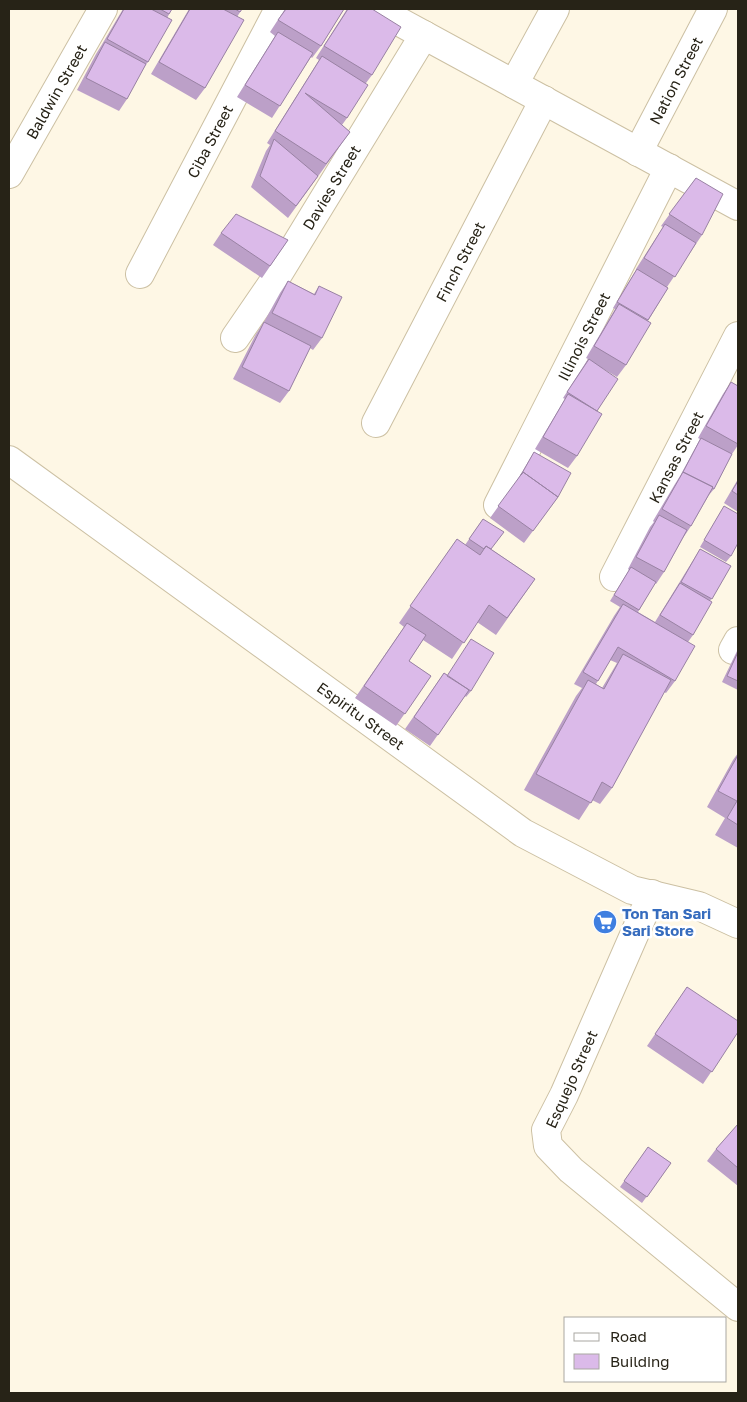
<svg xmlns="http://www.w3.org/2000/svg" width="747" height="1402" font-family="'Golos Text',sans-serif">
<style>
.lines{fill:none;stroke-linecap:round;stroke-linejoin:round}
.minor-casing{stroke:#ccc0a3;stroke-width:30}
.minor{stroke:#fff;stroke-width:28}
.wall{fill:#bca0c8;fill-rule:evenodd}
.building{fill:#dbbae9;stroke:#9982a3}
.labels{text-anchor:middle;dominant-baseline:central;stroke-width:5;stroke-linejoin:round;paint-order:stroke}
.street-label{font-size:15px;fill:#272317;stroke:#fff}
.shop-label{font-size:15px;font-weight:bold;fill:#366cbe;stroke:#fff;text-anchor:start}
</style>
<rect width="100%" height="100%" fill="#fef7e5"/>
<g class="lines">
<g class="minor-casing">
<g id="minor">
<path d="M376,9L738,206"/>
<path d="M514,84L555,9"/>
<path id="s1" d="M638,152L713,9"/>
<path id="s2" d="M9,174L103,9"/>
<path id="s3" d="M140,274L279,9"/>
<path id="s4" d="M235,338L272,284L424,35"/>
<path id="s5" d="M376,423L544,100"/>
<path id="s6" d="M9,460L523,833L632,890L699,906L738,924"/>
<path id="s7" d="M498,505L669,168"/>
<path id="s8" d="M614,577L738,336"/>
<path d="M733,650L738,641"/>
<path d="M652,894L564,1095L546,1130L548,1146L571,1170L738,1307"/>
</g>
</g>
<use href="#minor" class="minor"/>
</g>
<path class="wall" d="M123,9H172L167,18L148,62L143,68L127,99L119,111L77,90L96,54L101,46Z
M189,9H242L237,17L205,88L196,100L151,74Z
M285,9H344L321,46L312,58L311,57L272,118L237,97L275,36L270,32Z
M347,9H372V75L366,83L347,118L342,125L350,132L288,218L251,187L266,151L270,145L267,143L319,60L316,58Z
M696,178L702,235L667,287L668,288L648,321L626,365L617,377L602,368L597,411L577,456L568,468L535,449L565,399L563,398L588,359L586,358L615,309L613,308L636,270V269L663,227L661,226Z
M221,233L288,240L262,278L213,245Z
M288,281L314,294L319,286L322,338L313,350L310,348L289,391L280,403L233,379L256,334L264,322L280,293Z
M731,382L738,386V445L732,454L714,489L709,495L691,526L683,538L664,572L656,584L655,583L638,612L655,622L700,549L731,566L710,601L693,635L688,642L675,681L666,693L664,692L612,788L600,804L592,800L579,820L524,790L576,696L582,688L574,684L614,616L620,607L610,601L629,570L628,569L650,527L654,522L653,521L675,484L680,476L700,439L698,438L723,394ZM610,660L617,663L602,688L596,684Z
M534,452L558,497L524,543L490,518L516,482Z
M738,479V512L724,503Z
M724,506L731,556L726,562L700,547Z
M483,519L491,549L535,579L496,635L477,622L452,659L423,640L409,661L431,676L396,726L355,698L404,627L399,623L457,539L465,545Z
M738,649V690L722,682Z
M444,673L471,691L466,697L465,696L430,746L405,729Z
M738,753V848L715,835L725,818L707,807L733,760Z
M687,987L738,1032L703,1084L647,1046Z
M738,1124V1186L707,1161L716,1149Z
M648,1147L671,1163L642,1203L620,1187Z"/>
<path class="building" d="M124,9H151L172,20L148,62L107,39Z
M160,9H172L169,14Z
M190,9H223L244,20L205,88L159,62Z
M235,9H242L240,12Z
M286,9H344L321,46L278,20Z
M348,9H372L401,27L372,75L324,46Z
M278,32L313,53L280,106L245,85Z
M105,42L146,64L127,99L86,78Z
M322,56L368,85L347,118L305,93L350,132L326,164L275,131Z
M274,139L318,176L296,206L260,176Z
M696,178L723,194L702,235L669,214Z
M236,214L288,240L270,266L221,233Z
M665,224L696,243L675,277L644,258Z
M637,269L668,288L648,320L617,302Z
M288,281L315,295L319,286L342,297L322,338L272,313Z
M619,304L651,323L626,365L594,346Z
M264,322L311,346L289,391L242,367Z
M589,359L618,379L597,411L567,392Z
M731,382L738,386V444L706,426Z
M568,394L602,414L577,456L543,437Z
M701,438L732,454L714,489L712,488L713,487L683,472Z
M534,452L571,473L558,497L523,472L521,475Z
M523,472L558,497L533,531L498,506Z
M683,472L713,487L691,526L662,509Z
M738,481V495L732,491Z
M724,506L738,514V543L731,556L704,540Z
M659,515L687,530L664,572L636,557Z
M483,519L504,532L491,549L486,546L484,549L469,539Z
M457,539L480,555L486,546L535,579L507,618L489,605L464,643L410,606Z
M700,549L731,566L712,599L681,582Z
M631,567L656,582L639,610L614,595Z
M680,583L712,602L693,635L660,615Z
M623,604L695,646L675,681L618,647L598,681L583,672Z
M407,623L426,635L409,661L431,676L405,714L364,686Z
M471,639L494,653L471,691L447,676Z
M738,652V681L727,676Z
M623,654L671,680L612,788L602,782L591,803L536,774L588,680L604,689Z
M444,673L469,690L438,735L414,717Z
M738,755V825L727,818L737,801L718,791Z
M687,987L738,1021V1032L712,1072L655,1034Z
M738,1124V1168L716,1149Z
M648,1147L671,1163L647,1197L624,1181Z"/>
<defs>
<g id="supermarket-disc" transform="scale(1.25)"><circle r="9.5" fill="#3f7fe0" stroke="#fff"/><path d="M-6-5.5h2.5l.6 2H6L4.5 2H-2.5L-4.4-4H-6ZM-1.5 3.2a1.3 1.3 0 1 0 .1 0ZM3 3.2a1.3 1.3 0 1 0 .1 0Z" fill="#fff"/></g>
</defs>
<g fill-rule="evenodd">
<use href="#supermarket-disc" x="605" y="922"/>
</g>
<g class="labels">
<g class="street-label">
<text stroke="none"><textPath href="#s1" startOffset="81">Nation Street</textPath></text>
<text stroke="none"><textPath href="#s2" startOffset="95">Baldwin Street</textPath></text>
<text stroke="none"><textPath href="#s3" startOffset="150">Ciba Street</textPath></text>
<text stroke="none"><textPath href="#s4" startOffset="179">Davies Street</textPath></text>
<text stroke="none"><textPath href="#s5" startOffset="182">Finch Street</textPath></text>
<text stroke="none"><textPath href="#s7" startOffset="189">Illinois Street</textPath></text>
<text stroke="none"><textPath href="#s8" startOffset="135">Kansas Street</textPath></text>
<text stroke="none"><textPath href="#s6" startOffset="435">Espiritu Street</textPath></text>
<text transform="translate(571 1079) rotate(-66)">Esquejo Street</text>
</g>
<g class="shop-label">
<text x="622" y="913">Ton Tan Sari<tspan x="622" dy="17">Sari Store</tspan></text>
</g>
</g>
<rect width="747" height="1402" fill="none" stroke="#272317" stroke-width="20"/>
<rect x="564" y="1317" width="162" height="65" fill="#ffffff" stroke="#a9a7a2"/>
<rect x="574" y="1333" width="25" height="8" fill="#ffffff" stroke="#a9a7a2"/>
<text x="610" y="1342" font-size="15" fill="#272317">Road</text>
<rect x="574" y="1354" width="25" height="15" fill="#dbbae9" stroke="#a9a7a2"/>
<text x="610" y="1367" font-size="15" fill="#272317">Building</text>
</svg>
